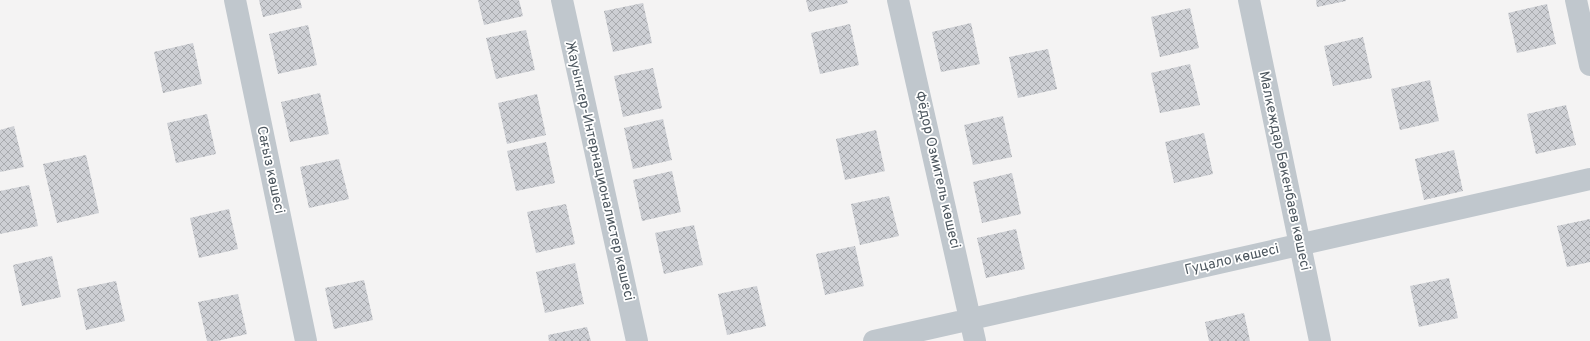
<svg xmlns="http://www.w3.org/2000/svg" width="1590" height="341" font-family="Overpass,sans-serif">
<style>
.building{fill:url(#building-cross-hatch)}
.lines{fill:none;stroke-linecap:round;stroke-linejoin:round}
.minor{stroke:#c0c7cd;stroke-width:22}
.labels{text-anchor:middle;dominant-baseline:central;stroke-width:3.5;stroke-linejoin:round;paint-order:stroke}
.street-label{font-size:14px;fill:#4c565e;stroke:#fff}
</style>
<defs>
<pattern id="building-cross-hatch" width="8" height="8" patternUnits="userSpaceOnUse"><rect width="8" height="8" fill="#cdcfd4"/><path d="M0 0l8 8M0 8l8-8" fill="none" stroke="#a9abaf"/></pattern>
</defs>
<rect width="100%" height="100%" fill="#f4f3f3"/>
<path class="building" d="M259,0H300L302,8L263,17Z
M478,0H519L523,16L484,25Z
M806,0H847L848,3L809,12Z
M1316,0H1346V1L1317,7Z
M643,3L652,43L613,52L604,11Z
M1547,4L1556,44L1517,53L1508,13Z
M1190,8L1199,48L1160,57L1151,17Z
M971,23L980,64L941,72L932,32Z
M850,24L859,65L820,74L811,33Z
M308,25L317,65L278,74L269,34Z
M526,30L535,70L496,79L486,38Z
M1363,37L1372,78L1333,86L1324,46Z
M193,43L202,84L163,93L154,52Z
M1048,49L1057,89L1018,98L1009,57Z
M1190,64L1200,105L1160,113L1151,73Z
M653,68L662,108L623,117L614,76Z
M1430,80L1439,121L1400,130L1391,89Z
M320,93L329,134L290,142L281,102Z
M537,94L546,135L507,144L498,103Z
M1566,105L1576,145L1536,154L1527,114Z
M207,114L216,154L176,163L167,123Z
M1003,116L1012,157L973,165L964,125Z
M663,119L672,160L633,169L624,128Z
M14,126L24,167L0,172V130Z
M876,130L885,171L845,180L836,139Z
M1204,133L1213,174L1174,183L1165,142Z
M546,142L555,183L516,191L507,151Z
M1454,150L1463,191L1424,200L1415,159Z
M86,155L99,213L57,223L43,164Z
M339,159L349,199L309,208L300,167Z
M672,171L681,212L642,221L633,180Z
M1012,173L1021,214L982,223L973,182Z
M29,185L38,226L0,234V191Z
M889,196L899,236L860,245L851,204Z
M566,204L575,244L536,253L527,212Z
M229,209L238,249L199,258L190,218Z
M1590,219V262L1567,267L1557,226Z
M694,225L703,265L664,274L655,233Z
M1016,229L1025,269L986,278L977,238Z
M855,246L864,286L825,295L816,254Z
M52,256L61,297L22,306L13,265Z
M575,263L584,304L545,313L536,272Z
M1449,278L1458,318L1419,327L1410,286Z
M364,280L373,320L334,329L325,288Z
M116,281L125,321L86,330L77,289Z
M757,286L766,326L727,335L718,294Z
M238,294L247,334L217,341H207L198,302Z
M1244,313L1250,341H1209L1205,322Z
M587,327L591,341H549L548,335Z"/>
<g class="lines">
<path class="minor" d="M235,0L306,341
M562,0L637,341
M898,0L975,341
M1249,0L1320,341
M1576,0L1590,65
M874,341L1590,179"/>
</g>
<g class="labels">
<g class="street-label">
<text transform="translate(270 170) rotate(78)">Сағыз көшесі</text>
<text transform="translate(937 170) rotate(77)">Фёдор Озмитель көшесі</text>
<text transform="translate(599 171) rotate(77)">Жауынгер-Интернационалистер көшесі</text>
<text transform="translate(1284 171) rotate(78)">Малкеждар Бөкенбаев көшесі</text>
<text transform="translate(1232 260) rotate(-13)">Гуцало көшесі</text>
</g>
</g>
</svg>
